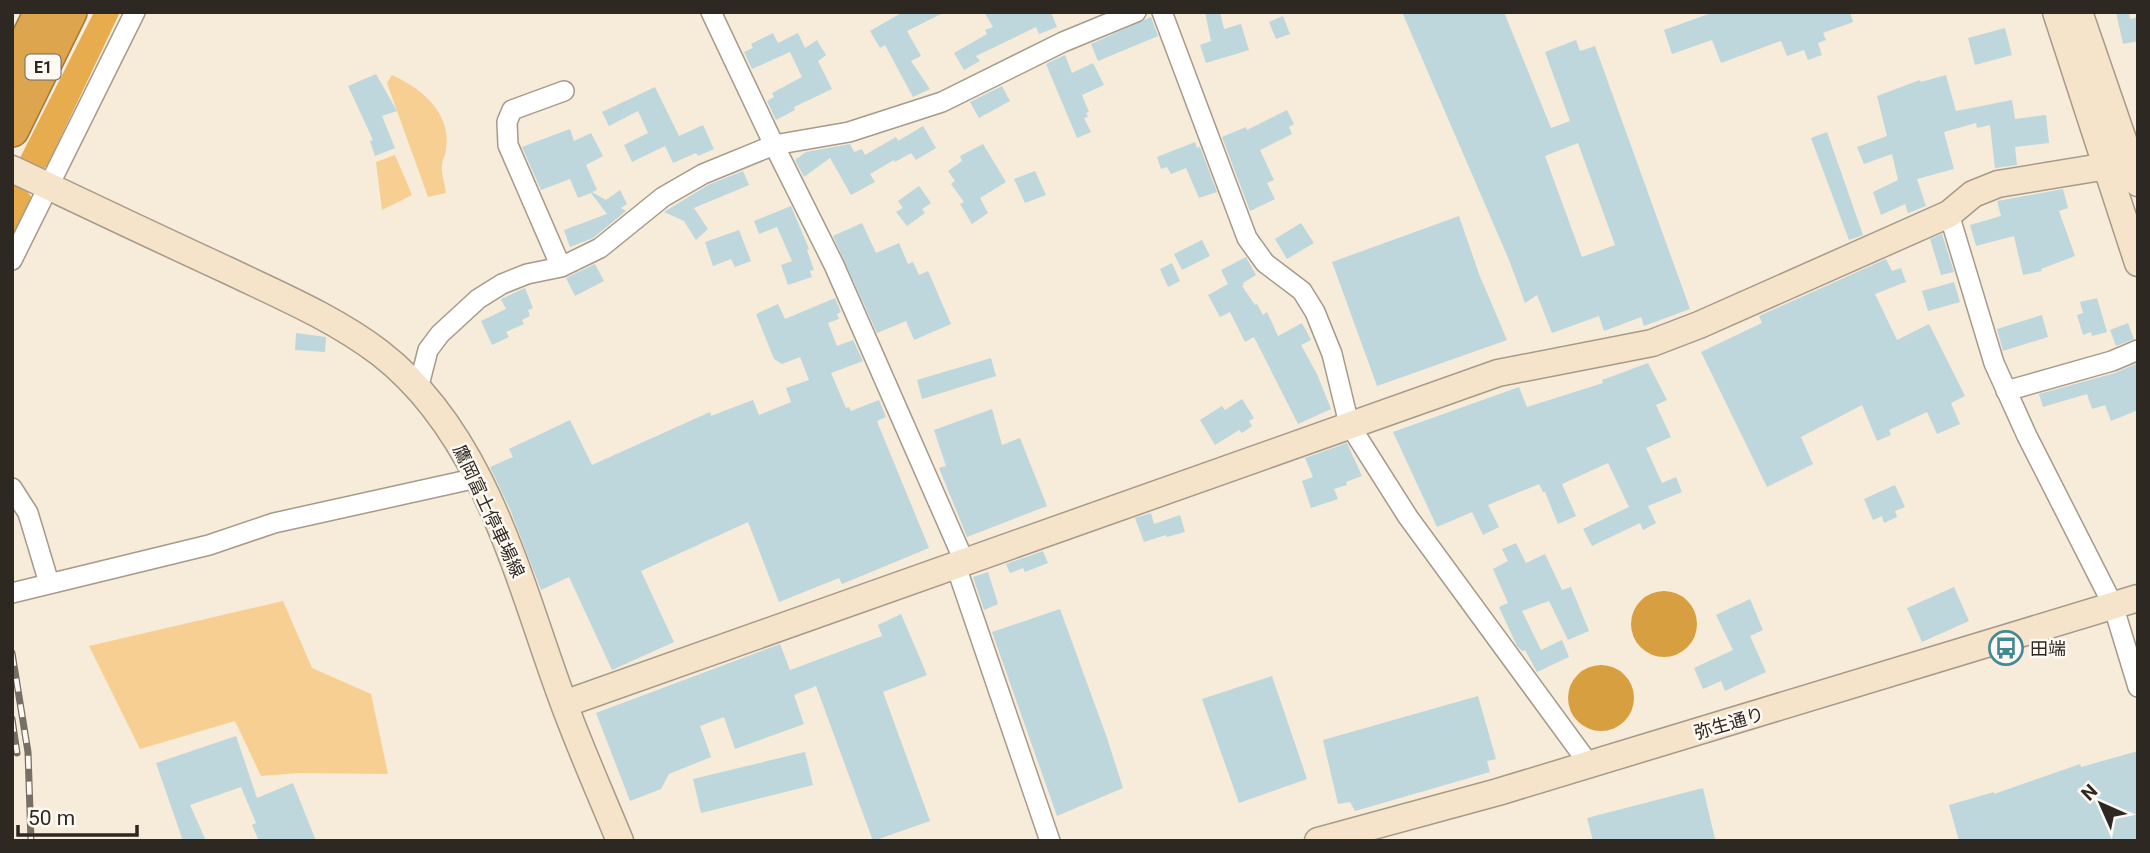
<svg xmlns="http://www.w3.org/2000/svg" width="2150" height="853" font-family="Roboto,'Noto Sans JP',sans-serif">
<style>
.green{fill:#f8cf92}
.forest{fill:#e6ac4e}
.water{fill:#d89f40}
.building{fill:#bed7dc;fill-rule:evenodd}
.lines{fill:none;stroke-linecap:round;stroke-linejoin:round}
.street-casing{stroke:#a69a8a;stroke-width:22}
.secondary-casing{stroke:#a69a8a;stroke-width:29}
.highway-casing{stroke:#9f7a3f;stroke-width:36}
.street{stroke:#fff;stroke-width:19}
.secondary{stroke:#f5e4ca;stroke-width:26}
.highway{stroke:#dda64e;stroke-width:33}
.rail-casing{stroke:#766f64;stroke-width:7}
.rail{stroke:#fef9f2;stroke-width:4.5;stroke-dasharray:13;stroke-linecap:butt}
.labels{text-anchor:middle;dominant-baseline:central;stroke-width:5;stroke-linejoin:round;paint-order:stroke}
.shield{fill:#fef9f2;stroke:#6c6760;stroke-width:2}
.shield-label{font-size:16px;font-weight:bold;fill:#2d2922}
.street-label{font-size:18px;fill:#2d2922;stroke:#fef9f2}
.poi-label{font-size:18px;fill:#2d2922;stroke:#fef9f2;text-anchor:start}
</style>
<rect width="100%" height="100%" fill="#f7ebd9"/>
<path class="green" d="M392,75C421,88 452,113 446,149C446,155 442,160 442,165C441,174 445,184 446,193L428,197L387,83Z
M395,155L412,195L382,210L376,162Z
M283,601L312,668L371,694L388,774L299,773L261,776L235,721L140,749L89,646Z"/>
<path class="forest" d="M94,12H120L47,166L40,171L20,158Z
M12,183L24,187L32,198L12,241Z"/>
<path class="water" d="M1631 624a33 33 0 1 1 66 0a33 33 0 1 1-66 0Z
M1568 698a33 33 0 1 1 66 0a33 33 0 1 1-66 0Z"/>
<path class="building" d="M903,12H945L907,31L921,56L911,61L930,89L913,97L885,45L880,48L870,31Z
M984,12H1051L1057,27L1039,34L1036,27L976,56L980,61L964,70L954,53L987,34L985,30L993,27Z
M1205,12H1220L1224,29L1241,24L1249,50L1206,63L1200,45L1211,41Z
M1402,12H1504L1551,128L1570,121L1545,52L1576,40L1580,51L1595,46L1690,309L1644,326L1641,317L1604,331L1599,316L1552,333L1537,295L1525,303L1509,260ZM1578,143L1615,245L1582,257L1545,156Z
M1714,12H1850L1853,22L1823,33L1826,40L1818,43L1822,55L1808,60L1804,50L1787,56L1781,41L1721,63L1712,40L1672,54L1664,30Z
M2116,12H2129L2130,19L2138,17V41L2123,44Z
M1283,16L1290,34L1276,39L1269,22Z
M1151,17L1158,36L1098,61L1091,44Z
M2005,28L2012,55L1975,65L1968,38Z
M773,33L778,43L798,33L805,48L817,40L826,55L818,61L832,89L794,107L795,110L776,120L767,101L774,97L772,93L802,77L790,52L752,69L744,52L753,48L751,44Z
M1065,55L1072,73L1093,63L1104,85L1082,95L1089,112L1086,113L1088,117L1084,118L1091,132L1077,138L1046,64Z
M376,74L397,111L382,116L395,148L375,156L370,141L373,140L348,86Z
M1946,75L1956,111L2012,100L2015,119L2046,115L2049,143L2015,147L2017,165L1995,168L1990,125L1977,128L1976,123L1944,132L1954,169L1917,179L1926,206L1908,213L1905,204L1881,215L1873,192L1898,180L1892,154L1864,164L1857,147L1887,136L1877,96L1920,80L1921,82Z
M1002,86L1010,101L979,118L970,102Z
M655,87L679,136L703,125L714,149L698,156L696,153L673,163L665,146L632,162L624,145L648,133L638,111L609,126L602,112Z
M1287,110L1294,124L1289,127L1292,134L1260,150L1274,180L1267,183L1275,199L1250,211L1222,137L1246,127L1247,130Z
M923,126L936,148L916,160L911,153L895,162L894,160L870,174L875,182L851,195L830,158L804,177L795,160L806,152L850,144L854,152L862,149L865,155L896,137L898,141Z
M570,129L574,141L591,133L603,156L586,165L597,190L592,192L606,200L620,190L627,204L621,208L626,211L593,238L570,247L564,230L607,214L591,193L578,198L570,179L541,190L522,147Z
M1827,132L1863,235L1849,240L1811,138Z
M1195,142L1197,148L1200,147L1217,192L1199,198L1186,168L1171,174L1167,167L1161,169L1157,157Z
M983,144L1006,182L980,198L988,213L972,224L960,204L964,202L951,184L955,181L948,171L962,161L960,156Z
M743,171L749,185L694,208L708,229L696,240L684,221L664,212L708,185Z
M1035,171L1046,195L1025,203L1014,179Z
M919,186L931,203L922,209L925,213L907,226L896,212L903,208L898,201Z
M2063,189L2068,208L2059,211L2075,256L2041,269L2042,271L2023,275L2014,236L1976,246L1970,225L2001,216L1997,201Z
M791,206L809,249L807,250L814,270L810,271L812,277L788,285L781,265L792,261L777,227L759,234L754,221Z
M1459,216L1479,274L1507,340L1377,386L1332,262Z
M862,223L876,253L899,243L908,264L913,262L919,275L928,271L951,324L914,340L906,321L877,333L833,236Z
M1301,223L1314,243L1287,259L1275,239Z
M739,230L751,261L735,267L731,259L713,266L705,242Z
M1942,234L1954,272L1941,275L1930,239Z
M1202,240L1210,256L1182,270L1174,254Z
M1246,257L1256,275L1243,283L1244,285L1242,286L1255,305L1257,304L1263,315L1267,312L1278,336L1302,323L1311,340L1301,345L1317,374L1331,409L1298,424L1254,337L1245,342L1230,312L1220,317L1208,295L1228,284L1221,270Z
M1886,259L1892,271L1901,268L1906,282L1875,294L1897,340L1929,324L1965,396L1951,403L1960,424L1937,434L1927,412L1889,430L1891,435L1877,441L1862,405L1801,437L1813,464L1767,487L1701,352L1762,323L1759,316Z
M1172,263L1180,281L1168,287L1160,269Z
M595,264L604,281L575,296L566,278Z
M1954,282L1960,302L1928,311L1922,291Z
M525,288L533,308L528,310L530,316L522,320L524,324L506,332L509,337L492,345L481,321L506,309L501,299Z
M835,298L841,312L837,314L839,319L828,323L837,346L853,340L863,361L831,373L846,408L849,407L851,411L879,400L886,417L877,421L878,424L929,548L842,584L839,578L779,602L748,522L641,571L674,642L612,670L569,577L541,590L510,509L490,467L513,457L509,449L570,420L592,465L710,412L711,416L753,400L759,415L791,402L786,388L809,380L800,357L782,364L774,359L756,314L778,304L785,319Z
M2097,298L2107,332L2092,336L2091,332L2083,335L2077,315L2083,313L2080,302Z
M2042,315L2048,337L2003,351L1997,329Z
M2128,323L2134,339L2116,346L2110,330Z
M296,333L326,337L325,352L295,350Z
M991,358L996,376L922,399L917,380Z
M1648,363L1667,400L1656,405L1671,437L1646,448L1662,483L1676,477L1682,492L1648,506L1656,523L1643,530L1640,523L1592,546L1583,529L1629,507L1608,463L1562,484L1576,516L1558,524L1545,492H1543L1539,484L1488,505L1499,527L1483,535L1472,512L1437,527L1393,432L1519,387L1527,407L1603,383L1602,380Z
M2138,363V410L2111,421L2105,405L2092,409L2087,394L2043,407L2039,394L2115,373Z
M1242,399L1254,418L1249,421L1252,426L1242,433L1239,430L1215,445L1200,420L1222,406L1225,410Z
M992,409L1002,445L1020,438L1047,506L967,537L939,468L946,466L934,430Z
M1347,443L1362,476L1346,482L1347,485L1334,489L1338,499L1311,508L1302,481L1313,477L1305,458Z
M1895,485L1905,507L1895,511L1897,517L1884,523L1882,516L1873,520L1864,499Z
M1151,513L1154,524L1180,515L1185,532L1167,537L1166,535L1144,542L1135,518Z
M1516,543L1526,563L1545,554L1562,590L1571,587L1589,631L1568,640L1549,601L1522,611L1541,650L1562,640L1569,657L1537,672L1525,650L1522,651L1517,646L1499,607L1508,603L1493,569L1508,561L1502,549Z
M1043,551L1048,563L1025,572L1023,568L1010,573L1006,564Z
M988,572L998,604L984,610L973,577Z
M1954,587L1969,621L1922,642L1907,608Z
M1750,599L1763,630L1750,636L1766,672L1725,691L1721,681L1703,689L1694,668L1733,650L1716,615Z
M1060,609L1107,738L1123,788L1057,816L992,632Z
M901,614L927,675L883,692L930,821L873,841L816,686L794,695L804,724L735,749L724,717L700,726L711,757L669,774L661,789L630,801L596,713L780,644L790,670L882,636L878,625Z
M1272,676L1307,779L1239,803L1202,699Z
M1478,696L1496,759L1487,761L1490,772L1355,811L1350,802L1338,804L1323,740Z
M236,736L257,798L293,783L316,841H259L252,825L256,823L241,787L190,805L206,841H183L156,763Z
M2138,751V841H1959L1949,805L1994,792V794L2080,764L2081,767Z
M805,752L813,785L701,813L693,779Z
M1703,788L1715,839L1593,841L1587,818Z"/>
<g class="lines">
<g class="street-casing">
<path id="street" d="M711,12L774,145L834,265L965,563
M1162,12L1247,238L1265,263L1302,291L1315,312L1332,354L1349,424L1408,517L1589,764
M1949,214L1994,363L2027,436L2113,605L2138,687
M12,260L135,12
M561,267L508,145L507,122L512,110L564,91
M418,389L428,350L440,334L478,299L502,284L527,274L561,267L600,248L663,197L703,174L774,145L849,132L942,102L1063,42L1136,12
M2006,391L2112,361L2138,350
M12,488L28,513L49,583
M956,566L1050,841
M12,593L209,545L274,523L477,478"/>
</g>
<g class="secondary-casing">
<path id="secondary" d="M2056,12L2138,263
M2079,12L2138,183
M12,169C84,203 155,237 227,270C279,295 334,318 380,353C487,436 519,584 564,704C581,750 601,795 620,841
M564,704L1498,373L1652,343L1699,325L1949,214L1973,194L1998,184L2138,161
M1318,841L1498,792L2138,598"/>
</g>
<g class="highway-casing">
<path id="highway" d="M12,71L41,12
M12,130L70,12"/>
</g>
<use href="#street" class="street"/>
<use href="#secondary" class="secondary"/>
<use href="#highway" class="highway"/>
<g class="rail-casing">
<path id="rail" d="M12,653L28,752L31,841
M12,719L17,753"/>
</g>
<use href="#rail" class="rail"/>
</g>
<defs>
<g id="bus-ring" transform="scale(1.75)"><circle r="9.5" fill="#fef9f2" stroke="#438895" stroke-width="1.5"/><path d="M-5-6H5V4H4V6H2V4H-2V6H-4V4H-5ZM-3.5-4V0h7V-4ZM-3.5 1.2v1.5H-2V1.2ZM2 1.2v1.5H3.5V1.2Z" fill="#438895"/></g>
</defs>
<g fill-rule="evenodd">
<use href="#bus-ring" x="2006" y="648"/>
</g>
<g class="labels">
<rect class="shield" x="25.5" y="54.5" width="35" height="25" rx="5"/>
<g class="shield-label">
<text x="43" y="67">E1</text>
</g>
<g class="street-label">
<text transform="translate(489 511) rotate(65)">鷹岡富士停車場線</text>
<text transform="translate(1729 723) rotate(-16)">弥生通り</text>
</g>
<g class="poi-label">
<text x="2030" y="648">田端</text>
</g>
</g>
<rect width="2150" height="853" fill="none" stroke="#2d2922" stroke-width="28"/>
<g transform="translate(2101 804) rotate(315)" stroke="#fef9f2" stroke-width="5" paint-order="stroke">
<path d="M0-5L12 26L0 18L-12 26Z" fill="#2d2922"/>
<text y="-10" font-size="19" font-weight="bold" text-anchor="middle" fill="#2d2922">N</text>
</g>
<path d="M18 825v10h119v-10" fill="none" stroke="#2d2922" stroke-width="3.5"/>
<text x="28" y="825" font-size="21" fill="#2d2922" stroke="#fef9f2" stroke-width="5" paint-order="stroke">50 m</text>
</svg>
